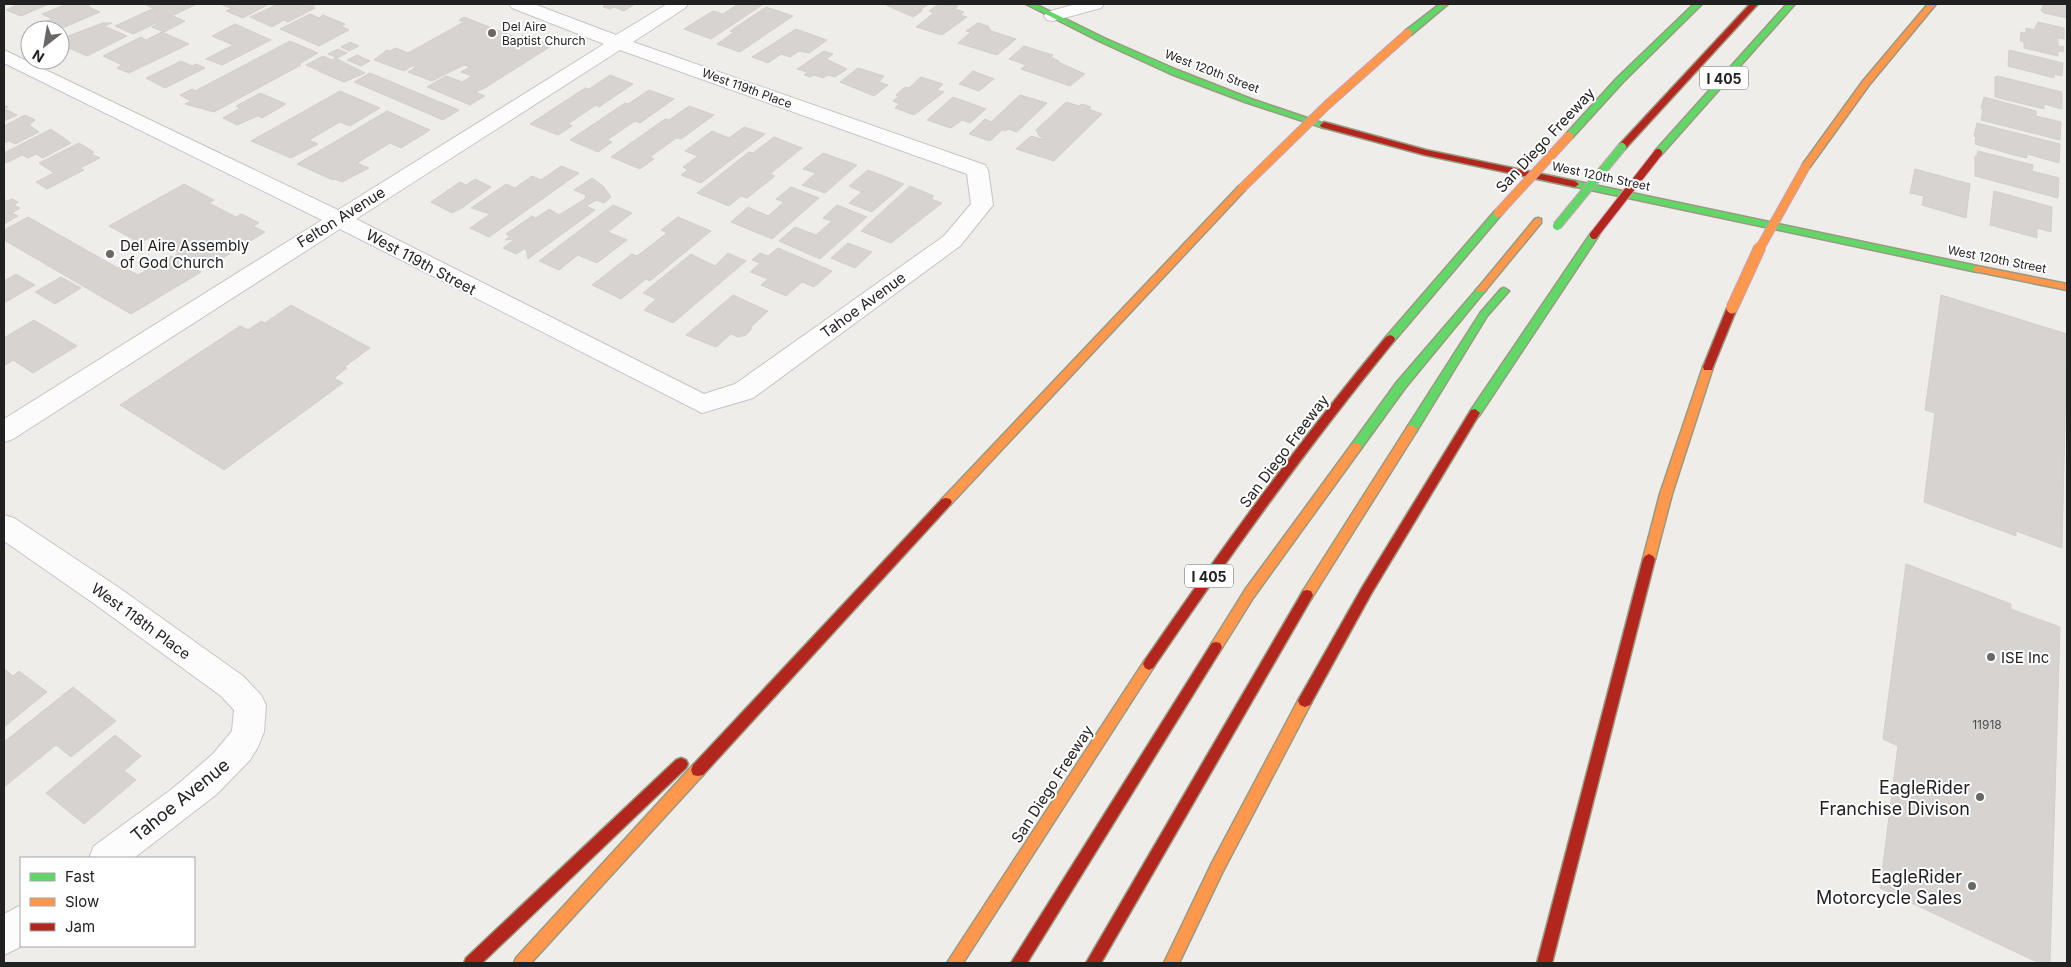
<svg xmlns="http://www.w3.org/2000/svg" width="2071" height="967" font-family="Inter,sans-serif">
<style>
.building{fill:#d6d3d1;stroke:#d2cecb}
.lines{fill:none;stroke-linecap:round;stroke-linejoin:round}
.street-casing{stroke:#c6c5c4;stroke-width:2}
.fast-casing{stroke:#9a9981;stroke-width:3}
.slow-casing{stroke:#9a9981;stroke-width:3}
.jam-casing{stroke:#9a9981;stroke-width:3}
.street{fill:#fdfcfc;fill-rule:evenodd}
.fast{fill:#63d668;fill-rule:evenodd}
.slow{fill:#ff974d;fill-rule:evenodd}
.jam{fill:#b3261e;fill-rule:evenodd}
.fast-bridge-casing{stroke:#c5a0b0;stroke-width:10;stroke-linecap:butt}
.slow-bridge-far1-casing{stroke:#c5a0b0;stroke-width:10;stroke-linecap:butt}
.slow-bridge-casing{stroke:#c5a0b0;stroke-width:13;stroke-linecap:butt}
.jam-bridge-casing{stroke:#c5a0b0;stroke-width:10;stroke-linecap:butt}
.fast-bridge{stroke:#63d668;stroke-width:8}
.slow-bridge-far1{stroke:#ff974d;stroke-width:8}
.slow-bridge{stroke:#ff974d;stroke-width:11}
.jam-bridge{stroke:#b3261e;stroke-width:8}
.poi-dot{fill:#696867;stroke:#fff;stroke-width:2}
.labels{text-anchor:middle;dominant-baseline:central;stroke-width:4;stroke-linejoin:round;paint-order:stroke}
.far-poi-label{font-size:12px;fill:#212121;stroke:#fff;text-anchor:start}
.far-street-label{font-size:12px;fill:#212121;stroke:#fff}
.number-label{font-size:12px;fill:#4e4e4d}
.shield{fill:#fff;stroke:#646464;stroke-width:1}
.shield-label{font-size:14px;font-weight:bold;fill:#212121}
.street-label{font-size:15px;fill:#212121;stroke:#fff}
.poi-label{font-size:15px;fill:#212121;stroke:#fff;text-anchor:start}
.near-poi-label{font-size:18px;fill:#212121;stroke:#fff;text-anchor:end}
.near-street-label{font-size:18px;fill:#212121;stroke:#fff}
</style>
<rect width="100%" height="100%" fill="#efedea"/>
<path class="building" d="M18,4H49L21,16L6,10Z
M67,4H92L87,6L100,12L60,29L45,22L52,19L42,14Z
M144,4H197L133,34L115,26L152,9L157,10Z
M220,4H269L243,18L226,11L235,7L230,8Z
M278,4H317L311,7L315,8L288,22L284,20L272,27L250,17Z
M605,4H635L624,11L614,7L610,9L603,7L606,4Z
M738,4L762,5L711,39L684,29L713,11L723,14Z
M888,4H929L921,9L922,11L913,17L886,5Z
M939,4L958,6L955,9L964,12L960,15L967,17L942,35L916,27L934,13L929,11Z
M2044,4H2067V18L2044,13L2041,10Z
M766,7L793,16L740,52L717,44L734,32L730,31Z
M310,14L319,18L323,15L345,24L341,26L349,30L319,46L280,29Z
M173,16L185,21L164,32L152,27Z
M464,17L518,38L523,35L551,46L485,88L475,92L485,96L470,105L427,87L446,76L462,82L472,76L461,72L470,67L464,65L432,81L408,72L416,67L412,66L404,71L374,60L387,50L390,51L396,48L408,53L462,23L468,24L459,20Z
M2038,22L2064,28V39L2058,38V46L2064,47L2063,52L2058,51V56L2024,48V42L2020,41L2021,32L2026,33V28L2034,30Z
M103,23H112L104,26L127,36L87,56L60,44V39Z
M978,23L988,26L991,31L1016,39L997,55L958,43L971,32L966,31Z
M235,24L271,40L222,65L206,59L233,45L212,36Z
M796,29L827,40L809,53L799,51L790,57L781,54L768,63L752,57Z
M162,32L189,44L129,73L117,68L122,65L103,56L141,37L146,40Z
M290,41L318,53L299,64L301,65L214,112L185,104L191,101L180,95L192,89L195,91Z
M350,42L359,46L349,51L341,47Z
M1024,46L1053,55L1051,57L1059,61L1058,62L1085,74L1070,86L1021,69L1026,65L1009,59Z
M338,49L347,53L337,58L328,54Z
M2009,50L2063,63L2062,76L2054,74V78L2008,66Z
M824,51L833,54L826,59L847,69L835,77L828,75L823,78L814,75L810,77L804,75L807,72L797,69Z
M357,55L370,61L361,66L347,60Z
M323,56L332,60L335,58L365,73L344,82L318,71L327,66L317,70L306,65Z
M181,61L192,66L196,64L205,68L165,88L146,78Z
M858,68L884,76L879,82L888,85L874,96L840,82Z
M973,71L994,79L979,91L959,84Z
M370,73L459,110L443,120L354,82Z
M610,75L633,84L599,107L596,105L568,124L572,126L558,135L530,124L585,88L589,89Z
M1998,76L2062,92V109L2044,104V109L1995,97V77Z
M921,77L943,84L937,90L944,92L914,115L895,108L899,104L893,101L899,96L896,95L905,87L909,88Z
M649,90L674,99L640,123L635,121L607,140L612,142L598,152L570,140L625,103L628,104Z
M340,91L380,108L350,126L340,122L309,140L318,144L291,158L251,141Z
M260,93L286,104L262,118L258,116L237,125L223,118L240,108L236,106Z
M1020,95L1047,103L1017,132L1008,129L1006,131L1002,130L990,141L969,134L985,119L991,122Z
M953,97L986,109L970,123L962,120L951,128L927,120Z
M1984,97L2036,111V116L2061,122L2060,140L1981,120L1983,109L1981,108Z
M1066,102L1079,106L1082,104L1091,107L1089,109L1102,114L1054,161L1016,149L1031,136L1041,139L1044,136L1040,137L1036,130Z
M4,105L8,107L5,109L17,115L4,121Z
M689,106L714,115L681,139L676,138L650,157L654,159L640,169L611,157L665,119L669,120Z
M387,111L430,130L401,148L390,143L357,163L369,168L342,182L335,179L333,180L297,164Z
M25,115L35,120L29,125L39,132L15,144L9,141L4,143V126Z
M1977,123L2060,144L2059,163L2027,154V158L2014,155L1975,144L1976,137L1974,136Z
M744,127L765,134L701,183L681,175L688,170L683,167L698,156L685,151L712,131L729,138Z
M51,129L71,143L43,158L36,154L28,158L22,155L6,163L4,161V153Z
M774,137L802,148L770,174L775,176L747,198L741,196L729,206L697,193L749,152L753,153Z
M79,143L94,152L91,154L100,158L80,168L84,170L47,189L36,182L54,173L39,163Z
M1978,151L2033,165L2032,171L2059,178L2058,198L1975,176V156H1977Z
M823,153L857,165L825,193L802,185L816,173L803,169Z
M561,166L579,173L489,237L470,228L490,214L471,208L506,184L515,188L532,176L541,180Z
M1915,169L1970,184L1966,218L1922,205L1924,196L1910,193Z
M868,170L904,184L872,212L849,203L862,192L849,186Z
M592,178L603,186L611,197L604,203L597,200L586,206L595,210L528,259L526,250L520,245L519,246L524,249L516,254L503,248L515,239L505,240L510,236L506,234L532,216L536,218L549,209L559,215L585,199L586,195L574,190Z
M475,179L491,187L462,208L452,213L431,202L460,182L466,185Z
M184,184L214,200L209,203L236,217L242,214L259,223L253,226L265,232L208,267L197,261L191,264L175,255L179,253L151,237L140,243L109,226Z
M910,186L934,196L931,199L942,203L891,243L861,231Z
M791,187L819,198L772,239L731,222L748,207L768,216L784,202L776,199Z
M1994,191L2052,207L2051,232L2037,228V238L1990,225Z
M4,199L7,201L12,199L18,202L14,205L20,208L12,213L18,216L4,224Z
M613,205L632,213L608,232L627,240L597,263L578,255L559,270L539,261Z
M837,205L867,217L820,259L779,241L795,227L816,235L832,221L823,218Z
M28,217L118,268L121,266L138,275L171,256L201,272L131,314L4,240V230Z
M678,217L711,231L650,281L646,279L621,299L592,285L632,254L637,256L667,233L661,230Z
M848,243L872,252L855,268L831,258Z
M778,248L832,271L814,287L802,282L786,296L761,285L768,279L750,272L760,263L752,260L760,253L768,256Z
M728,253L746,261L673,323L644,310L656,299L643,293L691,254L715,266Z
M16,274L35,285L4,303V281Z
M61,277L81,288L55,304L35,292Z
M733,295L768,311L751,327V330L746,335L738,337L731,334L716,347L686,335Z
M1941,295L2067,334L2062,548L2016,531V536L1924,502L1935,413L1925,410Z
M291,305L370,348L344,367L347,368L334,378L343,383L224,470L120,405L240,326L248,330L261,321L265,323Z
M34,320L77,346L33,373L13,360L4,366V338Z
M1906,564L2011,604V609L2060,627L2050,963H2039L1880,888L1898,746L1883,739Z
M4,669L13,676L19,671L47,692L4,727Z
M73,687L116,721L71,757L56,745L4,787V742Z
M115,735L141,756L124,771L136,780L84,824L46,793Z"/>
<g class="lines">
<g class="street-casing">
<path id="street" d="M509,4H534L616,35L667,4H688L685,8L633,42L985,165L988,170L993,205L960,246L753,398L702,413L340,229L13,439L4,442V419L322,220L4,63V50L338,210L604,44L512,8ZM620,50L967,174L971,204L944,236L735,384L704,394L356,219Z
M1076,4H1104L1101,8L1053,21L1047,20L1044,16L1047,12Z
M4,515L14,518L118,587L243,676L261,695L266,705L264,732L258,747L250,760L217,794L134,858H89L94,846L172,789L213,754L232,731L234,710L221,696L96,605L4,541Z
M21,905L22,946L4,955V914Z"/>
</g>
<g class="fast-casing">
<path id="fast" d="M1026,4H1035L1104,38L1177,70L1251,99L1328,125L1324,128L1321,127L1245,102L1171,74L1099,41Z
M1440,4H1448L1411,35H1405V31Z
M1694,4H1702L1623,82L1572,138H1566V134L1617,78Z
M1787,4H1795L1661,155H1655V151Z
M1575,181L1977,266L1982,269L1977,272L1572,186V182Z
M1498,210L1503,213L1501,215L1394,341H1386L1385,339L1386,337L1495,211Z
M1594,232L1599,235L1479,416H1471L1470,413L1471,410L1591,233Z
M1481,287L1486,290L1484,292L1405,388L1360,450H1352L1351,447L1352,444L1397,382L1478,288Z
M1504,288L1509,291L1487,316L1416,432H1408L1407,429L1408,426L1481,312L1501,289Z"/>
</g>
<g class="slow-casing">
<path id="slow" d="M1928,4H1936L1869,85L1809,168H1803V164L1863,81Z
M1242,185L1246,188L1245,190L950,505H942L940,502L942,499L1239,186Z
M1538,218L1541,219V223L1484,292H1478L1476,290L1478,288L1535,219Z
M1977,266L2067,284V290L1974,271L1972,269Z
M1708,363L1713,367L1672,494L1655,559L1653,562L1649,564L1645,562L1643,559L1660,494L1703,367Z
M1412,425L1417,429L1416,432L1311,599L1307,600L1303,599L1301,595L1303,591L1408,426Z
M1356,443L1360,444L1361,447L1360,450L1253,598L1220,651L1216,652L1212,651L1210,647L1212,643L1245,590L1352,444Z
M1149,658L1153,660L1155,664L1153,668L963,963H947L1145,660Z
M1305,695L1310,697L1312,701L1310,705L1222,873L1179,963H1164L1212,863L1300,697Z
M698,764L703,765L705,770L703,775L531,963H514L516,958L693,765Z"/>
</g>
<g class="jam-casing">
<path id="jam" d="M1750,4H1758L1625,149H1619V145Z
M1324,122L1426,150L1575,181L1579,184L1575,187L1425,155L1321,127L1320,125Z
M1732,305L1737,308L1713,367L1712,370H1704L1703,367L1727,308Z
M1390,335L1394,337L1395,339L1394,341C1308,446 1229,556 1153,668L1149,670L1145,668L1143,664L1145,660C1221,549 1300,440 1386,337Z
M1475,409L1480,413L1371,594L1310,705L1305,707L1300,705L1298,701L1300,697L1363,586L1471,410Z
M946,498L950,499L952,502L950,505L703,775L698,776L693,775L691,770L693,765L942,499Z
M1649,554L1653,556L1655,559L1552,963H1537L1643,559L1645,556Z
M1307,590L1311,591L1313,595L1311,599L1101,963H1086L1303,591Z
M1216,642L1220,643L1222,647L1220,651L1027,963H1011L1212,643Z
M681,758L686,760L688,764L686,768L482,963H464L466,958L676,760Z"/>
</g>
<use href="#street" class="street"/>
<use href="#fast" class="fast"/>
<use href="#slow" class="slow"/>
<use href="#jam" class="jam"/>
<g class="fast-bridge-casing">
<path id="fast-bridge" d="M1557,226L1622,147"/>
</g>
<g class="slow-bridge-far1-casing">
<path id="slow-bridge-far1" d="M1242,188L1327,105L1408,33
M1498,213L1569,136
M1760,248L1806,166"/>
</g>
<g class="slow-bridge-casing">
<path id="slow-bridge" d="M1732,308L1760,247"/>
</g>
<g class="jam-bridge-casing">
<path id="jam-bridge" d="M1594,235L1658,153"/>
</g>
<use href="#fast-bridge" class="fast-bridge"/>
<use href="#slow-bridge-far1" class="slow-bridge-far1"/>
<use href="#slow-bridge" class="slow-bridge"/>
<use href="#jam-bridge" class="jam-bridge"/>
</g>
<g class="poi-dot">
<circle cx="492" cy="33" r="5"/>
<circle cx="110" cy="254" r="5"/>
<circle cx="1991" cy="657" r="5"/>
<circle cx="1980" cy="797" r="5"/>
<circle cx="1972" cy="886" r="5"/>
</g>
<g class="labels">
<g class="far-poi-label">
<text x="502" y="26">Del Aire<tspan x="502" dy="14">Baptist Church</tspan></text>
</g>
<g class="far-street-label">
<text transform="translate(1212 71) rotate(21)">West 120th Street</text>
<text transform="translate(747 88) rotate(20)">West 119th Place</text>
<text transform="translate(1601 176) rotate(12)">West 120th Street</text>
<text transform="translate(1997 259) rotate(11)">West 120th Street</text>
</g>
<g class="number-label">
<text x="1987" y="724">11918</text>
</g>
<g class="shield">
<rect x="1700" y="66.5" width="48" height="23" rx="4"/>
<rect x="1185" y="564.5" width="48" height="23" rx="4"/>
</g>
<g class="shield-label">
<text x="1724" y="78">I 405</text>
<text x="1209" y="576">I 405</text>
</g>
<g class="street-label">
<text transform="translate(1545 140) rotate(-47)">San Diego Freeway</text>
<text transform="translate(341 217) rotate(-32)">Felton Avenue</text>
<text transform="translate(421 262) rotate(28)">West 119th Street</text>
<text transform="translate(863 305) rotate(-36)">Tahoe Avenue</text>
<text transform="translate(1284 451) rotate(-53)">San Diego Freeway</text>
<text transform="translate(141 621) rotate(36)">West 118th Place</text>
<text transform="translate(1052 784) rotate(-57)">San Diego Freeway</text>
</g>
<g class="poi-label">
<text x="120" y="245">Del Aire Assembly<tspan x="120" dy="17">of God Church</tspan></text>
<text x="2001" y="657">ISE Inc</text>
</g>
<g class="near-poi-label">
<text x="1970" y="787">EagleRider<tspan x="1970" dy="21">Franchise Divison</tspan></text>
<text x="1962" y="876">EagleRider<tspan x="1962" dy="21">Motorcycle Sales</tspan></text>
</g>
<g class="near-street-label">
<text transform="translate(180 800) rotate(-39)">Tahoe Avenue</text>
</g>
</g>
<rect width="2071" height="967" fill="none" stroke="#212121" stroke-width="10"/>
<rect x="20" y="857" width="175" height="90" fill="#ffffff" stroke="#a6a6a6"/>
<rect x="30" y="873" width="25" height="8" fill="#63d668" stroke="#a6a6a6"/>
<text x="65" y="882" font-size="15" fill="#212121">Fast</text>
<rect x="30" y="898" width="25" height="8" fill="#ff974d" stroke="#a6a6a6"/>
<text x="65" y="907" font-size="15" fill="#212121">Slow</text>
<rect x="30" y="923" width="25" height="8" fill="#b3261e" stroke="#a6a6a6"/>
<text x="65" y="932" font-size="15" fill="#212121">Jam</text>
<g transform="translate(45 45) rotate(211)"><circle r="24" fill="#ffffff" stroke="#a6a6a6"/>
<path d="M0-4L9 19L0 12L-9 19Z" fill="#696867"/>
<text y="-8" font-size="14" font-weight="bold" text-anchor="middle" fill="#212121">N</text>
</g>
</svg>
